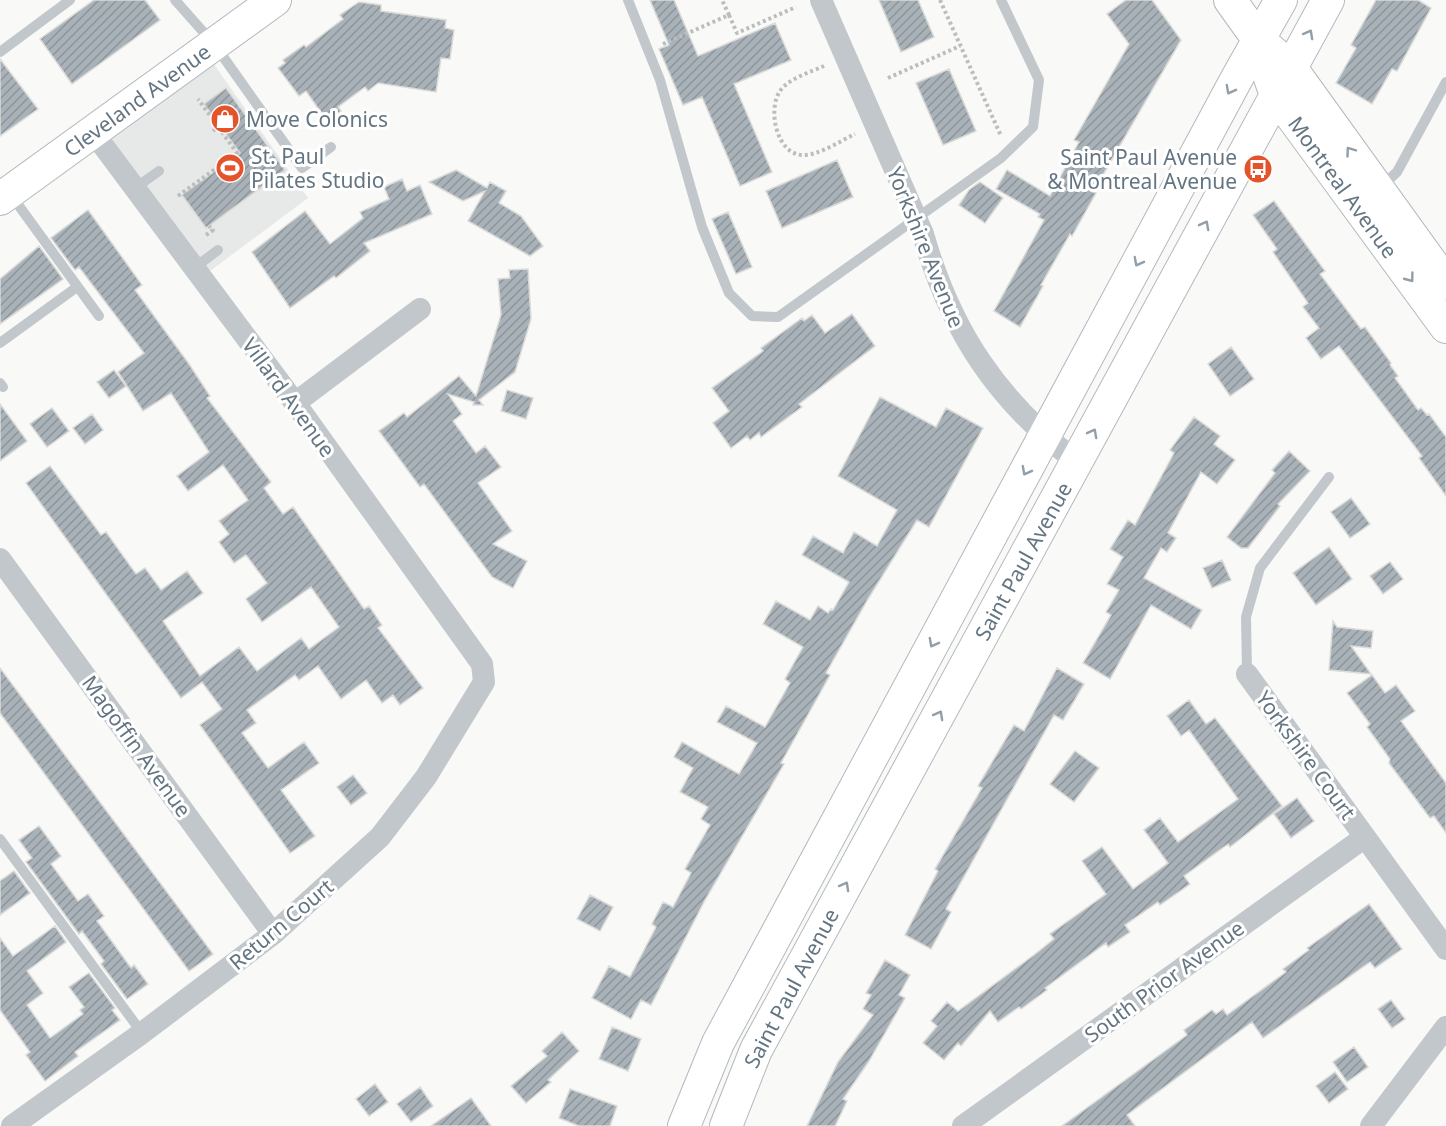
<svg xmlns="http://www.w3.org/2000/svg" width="1446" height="1126" font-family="'Noto Sans',sans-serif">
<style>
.built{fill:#e7e8e8}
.building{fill:url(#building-hatch);stroke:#dbdbd9;stroke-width:1.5}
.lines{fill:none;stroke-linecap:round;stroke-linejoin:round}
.secondary-casing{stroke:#b2b9be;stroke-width:34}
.path{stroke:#babec1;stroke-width:4;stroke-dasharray:3 3;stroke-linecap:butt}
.lane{stroke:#c2c7cb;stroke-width:10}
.street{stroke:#c2c7cb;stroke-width:22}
.secondary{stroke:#fff;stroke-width:32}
.oneway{stroke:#929ea8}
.labels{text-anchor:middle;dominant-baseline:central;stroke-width:6;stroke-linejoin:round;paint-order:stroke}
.street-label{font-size:21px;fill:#647582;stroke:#fff}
.poi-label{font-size:21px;fill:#647582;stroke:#fff;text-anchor:start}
</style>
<defs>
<pattern id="building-hatch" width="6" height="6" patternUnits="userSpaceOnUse" patternTransform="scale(1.5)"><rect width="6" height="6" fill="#a9b2b8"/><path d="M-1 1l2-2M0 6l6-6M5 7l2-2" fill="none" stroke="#8d959b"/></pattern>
</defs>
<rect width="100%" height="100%" fill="#f9f9f7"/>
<path class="built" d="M204,50L308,198L198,280L89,133Z"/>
<path class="building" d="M94,0H145L160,20L72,84L40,39Z
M650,0H674L698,56L775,23L791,60L734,84L772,172L740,186L702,97L683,105L659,49L669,45Z
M879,0H918L934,37L901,52Z
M1126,0H1152L1181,40L1093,192L1096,193L1072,236L1070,234L1041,285L1043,286L1020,327L994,311L1044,220L1038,217L1040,214L996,189L1007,170L1050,196L1079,142L1074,140L1129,44L1107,14Z
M1376,0H1418L1431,8L1397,71L1392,69L1372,104L1336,83L1356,48L1351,45Z
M359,2L381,5V11L446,20L445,28L454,30L450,59L441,58L436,92L378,83L368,91L365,87L338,107L341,111L327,121L306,91L299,96L278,68L285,63L283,60L304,45L306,47L343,19L340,15Z
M0,59L38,109L0,136Z
M949,69L976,131L943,145L916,83Z
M226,88L285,170L206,228L182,195L240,153L204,104Z
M837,160L853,197L782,228L766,191Z
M456,170L487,188L490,182L506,191L499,203L521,216L543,246L530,256L468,221L485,191L463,201L429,182Z
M402,179L407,191L420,185L432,214L364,243L370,251L336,278L334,276L290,308L252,252L305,211L330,244L363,218L360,212L389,199L384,187Z
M980,182L1003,198L985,223L959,205L969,190Z
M1274,201L1325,271L1320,274L1361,329L1365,327L1391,363L1390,365L1398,376L1395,378L1418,410L1421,408L1427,415L1429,414L1446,437V496L1419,458L1422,456L1339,346L1321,359L1306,338L1319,328L1303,307L1308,303L1273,252L1277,249L1253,215Z
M88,210L142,285L135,290L189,364L210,396L207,398L271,482L264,488L283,514L293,507L364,609L369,606L382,625L378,628L423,688L400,705L393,695L382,703L366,680L341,699L318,666L299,680L295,675L247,710L256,723L242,733L268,768L304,742L319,763L281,790L315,836L290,853L200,725L222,709L202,682L181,698L26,483L50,466L101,535L106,532L136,574L145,568L161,590L187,571L203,593L163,621L200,676L239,647L257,671L301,638L309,649L339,627L311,587L262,622L246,599L267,583L246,555L234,563L219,542L229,534L219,521L248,500L223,465L188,491L177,476L209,452L171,393L143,411L118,372L144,353L79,267L75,270L51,238Z
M728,212L752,267L736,274L712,219Z
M39,246L63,279L0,324V279Z
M528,269L531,319L515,372L479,400L483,405H473L474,402L448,394L462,414L453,421L476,453L485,446L501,467L478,483L512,531L493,544L527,561L513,588L492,577L424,484L420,487L379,431L404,413L407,417L459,376L476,396L501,315L498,279L510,278L509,270Z
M852,314L875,346L799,404L802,407L761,437L759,433L750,440L747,436L731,448L713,423L729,411L712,388L763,351L761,348L802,318L804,321L812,315L825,333Z
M1231,347L1254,379L1230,396L1208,364Z
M114,370L126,386L109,398L97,382Z
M507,390L533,398L526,419L501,411Z
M880,397L936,427L946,408L983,428L929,527L917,520L868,599L826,673L830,675L781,763L784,764L705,900L651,1005L641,1000L631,1019L592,998L609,966L630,977L656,927L652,924L663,902L673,907L691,873L685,869L710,825L701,819L708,807L680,792L693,768L674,757L682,742L739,774L757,743L717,722L726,706L765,727L790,683L785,679L803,647L763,624L776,601L810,620L818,606L828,613L831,609L833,610L849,582L802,555L813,536L843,553L854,532L877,546L897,510L838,476Z
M0,404L27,441L0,461Z
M52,408L69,431L47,447L30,424Z
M92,414L103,430L85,444L73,428Z
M1194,417L1220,436L1214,444L1235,460L1217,484L1201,472L1168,533L1176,538L1167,552L1161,548L1144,578L1202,610L1191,629L1151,605L1110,679L1083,663L1111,615L1106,612L1119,590L1107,584L1123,557L1110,549L1128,520L1135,525L1174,453L1170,450Z
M1289,451L1310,471L1278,504L1280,506L1248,548H1241L1227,537L1275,473L1272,470Z
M1351,498L1370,524L1350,538L1331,512Z
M1329,547L1352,579L1316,605L1293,573Z
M1222,560L1231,580L1212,588L1203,568Z
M1390,562L1403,579L1383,594L1370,576Z
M1333,621L1337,627L1373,631L1371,648L1351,646L1371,674L1329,670Z
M0,668L213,954L189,971L0,713Z
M1057,668L1084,684L1063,720L1054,715L946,909L951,912L931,949L905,935L938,871L935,869L982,788L978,786L1014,725L1024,731Z
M1372,675L1385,693L1396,685L1415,711L1401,721L1446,783V833L1434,816L1430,818L1389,763L1390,759L1367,727L1370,724L1347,693Z
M1189,700L1206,724L1215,718L1282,806L1230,847L1228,844L1184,876L1190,884L1160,905L1158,902L1125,925L1130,932L1108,947L1106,943L1045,988L1047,990L1021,1009L1019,1007L998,1022L990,1011L961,1046L958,1043L944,1060L923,1043L937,1026L931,1021L947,1002L958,1011L1034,955L1054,939L1050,934L1106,894L1082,861L1102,847L1133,889L1168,863L1144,830L1160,818L1178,842L1238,799L1189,730L1181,736L1167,716Z
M1075,751L1099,768L1074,802L1050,784Z
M353,775L367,793L351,805L337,787Z
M1297,798L1314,821L1291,838L1274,814Z
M39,826L61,856L51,864L78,901L88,894L104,916L97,921L131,968L134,965L148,984L127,999L101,964L104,961L82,931L79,934L26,862L32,858L19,840Z
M14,871L30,893L0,915V881Z
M590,895L613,907L600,931L577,919Z
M1369,904L1402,949L1375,968L1370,962L1263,1038L1252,1022L1127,1115L1135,1126H1062L1187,1035L1184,1030L1212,1010L1216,1014L1223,1009L1227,1015L1286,972L1283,969L1309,950L1307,948Z
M55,926L66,942L27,971L43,993L27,1005L50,1038L83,1014L80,1010L84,1007L69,987L89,973L115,1008L112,1010L120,1020L75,1052L78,1056L45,1081L26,1055L30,1052L0,1010V938L13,956Z
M885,960L910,975L899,995L905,998L869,1061L843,1099L847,1101L835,1126H807L838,1062L873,1015L863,1009L871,995L866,993Z
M1391,1000L1405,1019L1392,1028L1378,1009Z
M612,1027L641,1039L628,1071L599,1059Z
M562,1032L579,1051L548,1080L551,1082L526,1103L511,1086L547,1056L542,1051Z
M1354,1047L1368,1067L1347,1082L1333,1062Z
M1335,1072L1348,1089L1329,1103L1316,1086Z
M375,1084L388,1102L369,1116L356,1099Z
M420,1087L433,1106L411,1122L397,1104Z
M570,1089L617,1106L610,1126H579L559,1118Z
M471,1098L491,1126H431Z"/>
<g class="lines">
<g class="secondary-casing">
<path id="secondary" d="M1230,0L1258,39L1291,68L1446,283
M1270,78L1276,95L1446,327
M0,199L275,0
M684,1126L718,1043L1237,78L1281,0
M726,1126L756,1050L1328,0"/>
</g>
<path class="path" d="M940,0L1001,136
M729,15L737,33L796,7
M663,44L729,15L722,0
M824,66C811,72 789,78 780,91C767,110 777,155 803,155C820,155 840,141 855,134
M888,78L960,46
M213,131L218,127
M178,196L237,153L198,99
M206,235L213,230L209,226"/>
<path class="lane" d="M175,0L214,44L302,168L331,147
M628,0L660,80L702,227L729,293L752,316L778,317L1001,158L1033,127L1039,80L1001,0
M0,52L70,0
M135,188L159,171
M1380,188L1397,172L1446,82
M11,195L99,316
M194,268L218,250
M0,343L77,287
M0,383L3,387
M1247,674L1246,617L1260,568L1329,477
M0,839L142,1033"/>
<path class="street" d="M821,0L923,234C951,332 997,400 1077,462
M295,403L420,309
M0,559L273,934
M1247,674L1446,949
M12,1126L142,1033L273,934L380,837L426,777L484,682L482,664L295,403L93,132
M963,1126L1365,837
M1371,1126L1446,1027"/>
<use href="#secondary" class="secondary"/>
</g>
<defs><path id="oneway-chevron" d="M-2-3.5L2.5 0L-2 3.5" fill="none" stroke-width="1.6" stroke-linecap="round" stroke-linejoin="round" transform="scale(1.5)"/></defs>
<g class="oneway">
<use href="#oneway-chevron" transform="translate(1309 34) rotate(-61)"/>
<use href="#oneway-chevron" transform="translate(1230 90) rotate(118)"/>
<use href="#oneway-chevron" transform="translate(1350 151) rotate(-126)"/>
<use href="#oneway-chevron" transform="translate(1205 225) rotate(-62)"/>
<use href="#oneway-chevron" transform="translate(1138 262) rotate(118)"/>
<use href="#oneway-chevron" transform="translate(1410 278) rotate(53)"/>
<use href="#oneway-chevron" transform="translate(1093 433) rotate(-62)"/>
<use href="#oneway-chevron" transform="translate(1026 471) rotate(118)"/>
<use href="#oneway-chevron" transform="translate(933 643) rotate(118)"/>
<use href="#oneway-chevron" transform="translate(939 715) rotate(-61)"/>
<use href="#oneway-chevron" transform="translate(845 886) rotate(-61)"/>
</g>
<defs>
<g id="shop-disc" transform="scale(1.5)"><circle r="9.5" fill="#e3542c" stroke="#fff"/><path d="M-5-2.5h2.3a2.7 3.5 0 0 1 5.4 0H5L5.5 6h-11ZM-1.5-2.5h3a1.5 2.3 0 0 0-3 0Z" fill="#fff"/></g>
<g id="stadium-disc" transform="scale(1.5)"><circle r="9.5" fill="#e3542c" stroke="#fff"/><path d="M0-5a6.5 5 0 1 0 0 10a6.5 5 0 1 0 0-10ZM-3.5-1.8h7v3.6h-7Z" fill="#fff"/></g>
<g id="bus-disc" transform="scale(1.5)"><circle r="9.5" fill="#e3542c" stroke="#fff"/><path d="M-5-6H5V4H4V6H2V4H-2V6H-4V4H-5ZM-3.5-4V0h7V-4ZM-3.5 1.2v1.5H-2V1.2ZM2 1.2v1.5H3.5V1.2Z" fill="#fff"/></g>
</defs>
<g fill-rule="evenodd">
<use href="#shop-disc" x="225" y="119"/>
<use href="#stadium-disc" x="230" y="168"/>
<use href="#bus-disc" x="1258" y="169"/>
</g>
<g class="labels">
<g class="street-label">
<text transform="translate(137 100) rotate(-36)">Cleveland Avenue</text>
<text transform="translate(1343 187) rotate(54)">Montreal Avenue</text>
<text transform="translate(926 247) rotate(68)">Yorkshire Avenue</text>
<text transform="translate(289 397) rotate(54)">Villard Avenue</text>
<text transform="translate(1023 561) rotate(-61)">Saint Paul Avenue</text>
<text transform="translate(137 746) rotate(54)">Magoffin Avenue</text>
<text transform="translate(1306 755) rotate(54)">Yorkshire Court</text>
<text transform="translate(281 924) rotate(-40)">Return Court</text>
<text transform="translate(1164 981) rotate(-36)">South Prior Avenue</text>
<text transform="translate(791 988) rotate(-62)">Saint Paul Avenue</text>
</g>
<g class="poi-label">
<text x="246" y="119">Move Colonics</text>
<text x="251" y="156">St. Paul<tspan x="251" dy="24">Pilates Studio</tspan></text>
<text x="1237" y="157" text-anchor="end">Saint Paul Avenue<tspan x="1237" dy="24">&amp; Montreal Avenue</tspan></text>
</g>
</g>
</svg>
